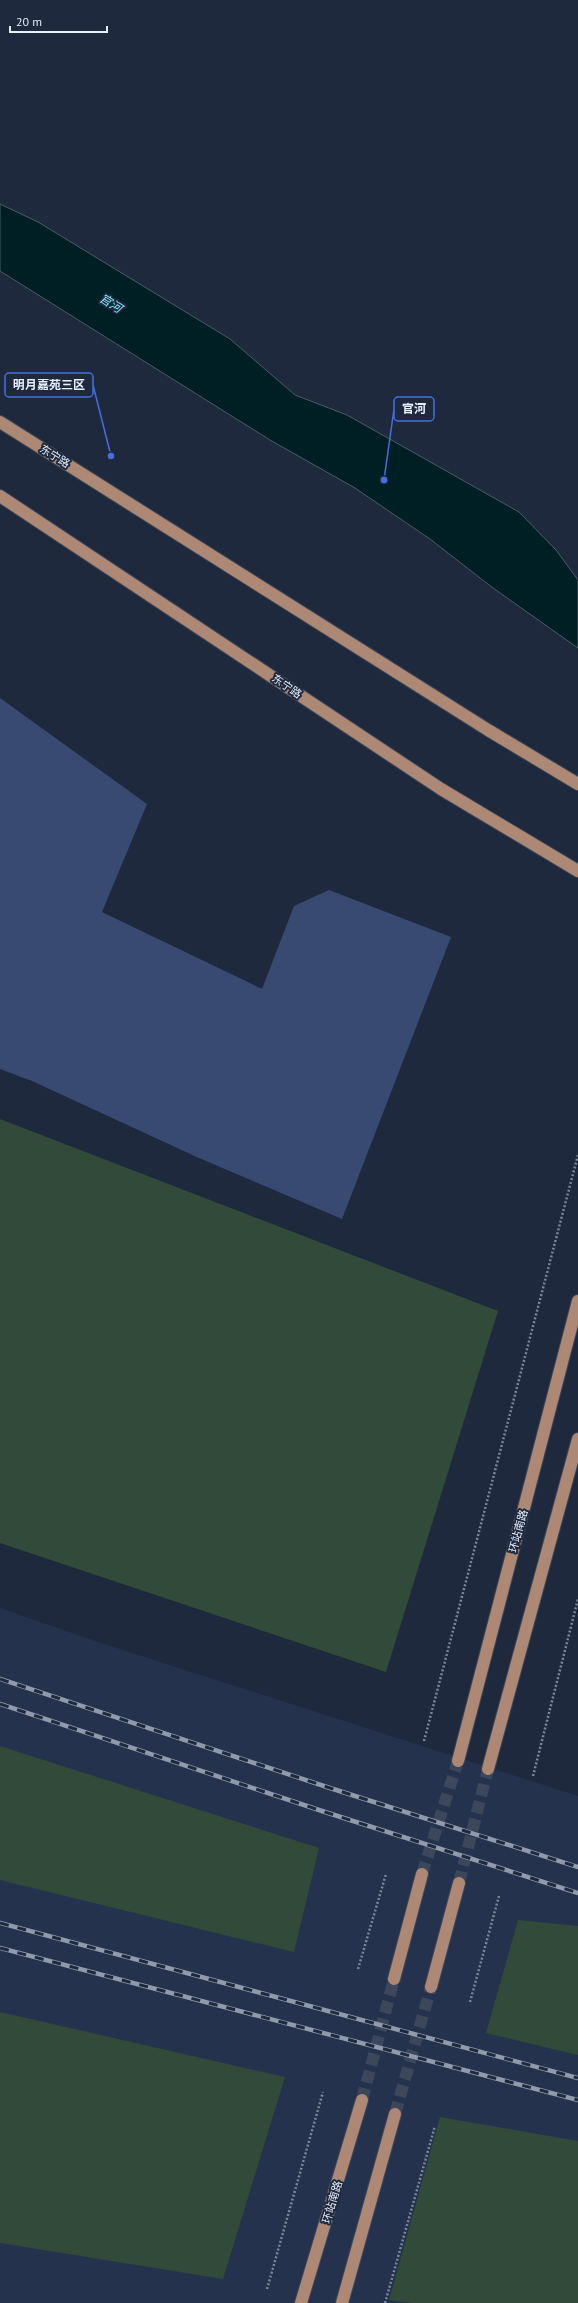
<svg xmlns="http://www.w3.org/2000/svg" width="578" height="2303" font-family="'PT Sans','Noto Sans SC',sans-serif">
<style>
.built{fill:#25324d}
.green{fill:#324a39}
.water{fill:#001f24;stroke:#465d65}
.building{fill:#384a71}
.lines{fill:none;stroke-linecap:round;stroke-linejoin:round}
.major-tunnel{stroke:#3c475b;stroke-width:12;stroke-dasharray:12 6;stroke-linecap:butt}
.major-casing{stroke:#3e4658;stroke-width:14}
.path{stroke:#7d8698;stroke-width:2.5;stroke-dasharray:2 2;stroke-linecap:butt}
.major{stroke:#ad8874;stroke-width:12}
.rail-casing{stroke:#919aac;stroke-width:4.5}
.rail{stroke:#1e293e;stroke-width:3;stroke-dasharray:9;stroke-linecap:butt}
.labels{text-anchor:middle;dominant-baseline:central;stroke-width:4;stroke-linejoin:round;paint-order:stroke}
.street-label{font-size:11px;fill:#e8effe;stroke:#1e293e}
.water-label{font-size:12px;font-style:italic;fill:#81e8f8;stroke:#1e293e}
.leader{fill:none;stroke:#466ee0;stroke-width:1.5}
.callout-dot{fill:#466ee0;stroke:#1e293e;stroke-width:1.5}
.callout{fill:#1e293e;stroke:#466ee0;stroke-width:1.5}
.callout-label{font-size:12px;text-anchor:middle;font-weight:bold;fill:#e8effe}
</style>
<rect width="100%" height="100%" fill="#1e293e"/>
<path class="built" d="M0,1608L98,1642L578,1796V2303H0Z"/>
<path class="green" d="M0,1119L498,1311L386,1672L0,1543Z
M0,1746L319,1848L294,1952L0,1880Z
M518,1920L578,1926V2055L486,2033Z
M0,2012L285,2077L223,2279L0,2243Z
M440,2117L578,2141V2303H412L389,2300Z"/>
<path class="water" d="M0,204L38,222L230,339L295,395L347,415L519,512L556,550L578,580V648L493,588L430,539L355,488L270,440L0,271Z"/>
<path class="building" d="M0,698L147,804L102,912L262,989L294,906L329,890L451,937L342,1219L199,1158L32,1081L0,1069Z"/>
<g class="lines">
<path class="major-tunnel" d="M422,1874L458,1761
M459,1883L488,1769
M362,2100L394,1979
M395,2114L431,1987"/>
<g class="major-casing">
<path id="major" d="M0,422L488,730L578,784
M0,496L441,789L578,871
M458,1761L578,1301
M488,1769L578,1439
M394,1979L422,1874
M431,1987L459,1883
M301,2303L362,2100
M342,2303L395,2114"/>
</g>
<path class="path" d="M424,1741L578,1155
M533,1776L578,1599
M358,1969L386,1874
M470,2002L499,1896
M267,2289L323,2092
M385,2303L435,2126"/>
<use href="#major" class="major"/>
<g class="rail-casing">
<path id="rail" d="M0,1679L330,1788L578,1867
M0,1704L325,1812L578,1893
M0,1923L578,2078
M0,1948L578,2100"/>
</g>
<use href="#rail" class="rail"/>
</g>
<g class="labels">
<g class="street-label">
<text transform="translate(55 456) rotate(32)">东宁路</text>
<text transform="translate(287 686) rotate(34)">东宁路</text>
<text transform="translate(518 1531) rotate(-75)">环站南路</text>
<text transform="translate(332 2202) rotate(-73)">环站南路</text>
</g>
<g class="water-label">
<text transform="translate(111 303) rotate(32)">官河</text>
</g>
</g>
<path class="leader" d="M111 456L93 385M384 480L394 409"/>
<g class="callout-dot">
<circle cx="111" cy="456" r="4"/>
<circle cx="384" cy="480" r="4"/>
</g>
<g class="callout">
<rect x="5" y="373" width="88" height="24" rx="4"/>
<rect x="394" y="397" width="40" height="24" rx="4"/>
</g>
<g class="callout-label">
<text x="49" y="389">明月嘉苑三区</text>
<text x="414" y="413">官河</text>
</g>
<path d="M10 26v6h97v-6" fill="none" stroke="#e8effe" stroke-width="2"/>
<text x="16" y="26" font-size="12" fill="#e8effe" stroke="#1e293e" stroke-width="3" paint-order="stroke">20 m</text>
</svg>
